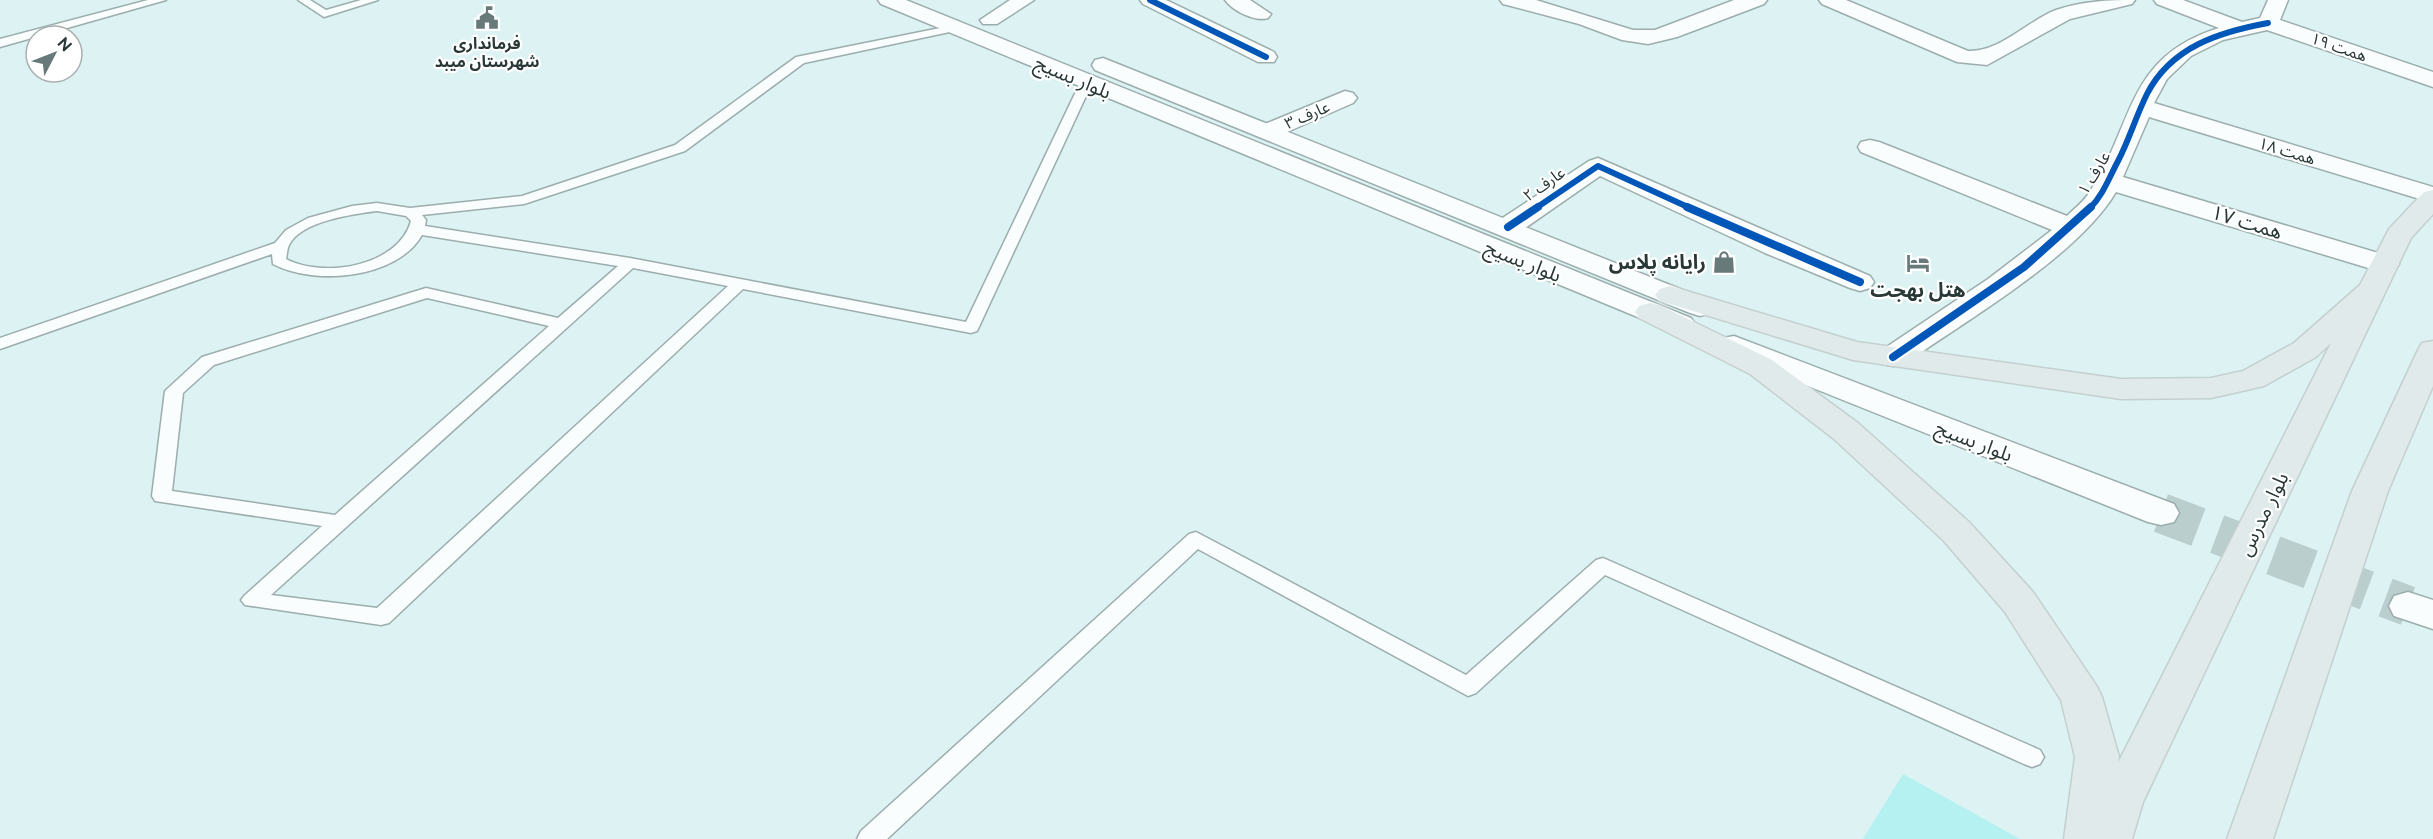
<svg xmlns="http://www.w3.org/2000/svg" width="2433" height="839" font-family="Raleway,'Noto Sans Arabic',sans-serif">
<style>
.green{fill:#b4f1f0}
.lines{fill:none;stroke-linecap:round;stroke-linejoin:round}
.secondary-tunnel{stroke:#b9cecd;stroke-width:40;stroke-dasharray:40 20;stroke-linecap:butt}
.lane-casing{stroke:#9cadad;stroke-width:3}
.street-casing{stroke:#9cadad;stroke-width:3}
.secondary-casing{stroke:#9cadad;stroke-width:3}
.primary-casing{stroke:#c4cfcf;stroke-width:3}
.lane{fill:#fafdfd;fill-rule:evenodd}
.street{fill:#fafdfd;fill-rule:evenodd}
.secondary{fill:#fafdfd;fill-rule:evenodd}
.primary{fill:#e0eaea;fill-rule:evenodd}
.cycleway-far1-casing{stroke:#fff;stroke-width:9}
.cycleway-casing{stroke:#fff;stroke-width:12}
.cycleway-far1{stroke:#0057b8;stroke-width:6}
.cycleway{stroke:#0057b8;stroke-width:8}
.labels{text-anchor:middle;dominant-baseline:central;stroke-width:4.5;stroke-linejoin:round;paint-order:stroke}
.far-poi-label{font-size:16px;font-weight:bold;fill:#283837;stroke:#fff}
.far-street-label{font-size:16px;fill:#283837;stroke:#fff}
.street-label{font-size:20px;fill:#283837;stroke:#fff}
.poi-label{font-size:20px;font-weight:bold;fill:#283837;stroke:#fff;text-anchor:end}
</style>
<rect width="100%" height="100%" fill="#ddf3f3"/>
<path class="green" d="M1903,774L2020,839H1863Z"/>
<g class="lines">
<path class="secondary-tunnel" d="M2161,513L2408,606"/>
<g class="lane-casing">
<path id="lane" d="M148,0H166L0,47V39Z
M298,0H310L326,10L361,0H378L324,17Z
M955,25L961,28L959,30L804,63L685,151L524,204L422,215L426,220L425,226L630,258L966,322L1080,83L1086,79L1092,83L977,331L971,333L743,289L389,623L381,625L245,605L241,600L245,595L322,526L155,501L152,496L165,391L202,357L426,288L558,318L618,266L422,235C397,279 314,286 273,264L272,254L0,349V338L275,243L286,230L308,218L352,206L377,203L410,208L522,196L675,145L796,57ZM377,211L406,216L411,221C399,266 324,279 286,259C287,255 287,249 289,245C301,221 353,214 377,211ZM633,268L728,286L377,608L271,595ZM427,298L549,326L335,515L172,491L183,393L214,365Z
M1196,532L1466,675L1596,560L1603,558L2040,750L2044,757L2040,764L2032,767L2024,764L1605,575L1476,693L1468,696L1198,549L887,839H857L861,831L1189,534Z"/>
</g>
<g class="street-casing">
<path id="street" d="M1010,0H1034L997,24H983L980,20Z
M1140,0H1166L1274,52L1277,57L1274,62H1258L1143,4Z
M1225,0H1250L1271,14L1268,18C1255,22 1233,11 1225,0Z
M1500,0H1536L1633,30H1655L1734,0H1767L1764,4L1677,37L1648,44L1622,40L1579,24L1503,4Z
M1819,0H1846L1968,51C2001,52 2027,21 2056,10C2082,1 2108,0 2135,0L2132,4L2070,19L1987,65L1957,62L1822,4Z
M2154,0H2183L2242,22L2260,18L2268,0H2288L2280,20L2433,72V87L2267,30L2223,40L2191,56L2167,79L2154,103L2433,187V203L2149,117L2123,177L2395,258L2399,264L2395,270L2385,272L2375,270L2116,192C2078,256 1967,320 1904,364L1893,366L1882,364L1877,357L1882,350L1988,279L2052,230L1861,152L1858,147L1861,142L1870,140L1879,142L2067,216C2074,209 2084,201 2089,193C2135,124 2125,57 2219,28L2157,4Z
M1345,91L1353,93L1357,98L1353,103L1278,136L1269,138L1260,136L1257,131L1260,126Z
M1598,158L1870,276L1874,282L1870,288L1860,291L1850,288L1765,253L1600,176L1518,233L1508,235L1498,233L1494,227L1498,221L1589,161Z"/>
</g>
<g class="secondary-casing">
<path id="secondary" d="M878,0H906L1691,318L1695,324L1691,330L1680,333L1669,330L881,4Z
M1103,58L1710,301L1715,307L1710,313L1700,316L1690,313L1095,70L1092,65L1095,60Z
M1734,336L2174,504L2179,513L2174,522L2161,525L2148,522L1723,352L1719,345L1723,338Z
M2408,592L2433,600V629L2394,616L2389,606L2394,596Z"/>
</g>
<g class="primary-casing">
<path id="primary" d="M2433,190V214L2411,238L2143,802L2132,839H2064L2075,757L2061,700L2005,612L1943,540L1834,439L1750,374L1639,318L1635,312L1639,306L1650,303L1661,306L1772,360L1858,423L1969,522L2033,592L2096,685L2102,697L2119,757L2118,763L2331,343L2316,357L2264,386L2211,398L2121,399L1853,360L1660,301L1655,295L1660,289L1670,286L1857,342L2121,379L2211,378L2243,371L2294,343L2360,285L2389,229L2424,192Z
M2433,341V386L2388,491L2273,839H2227L2352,491L2418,350L2422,343Z"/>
</g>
<use href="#lane" class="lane"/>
<use href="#street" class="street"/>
<use href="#secondary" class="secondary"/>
<use href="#primary" class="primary"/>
<g class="cycleway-far1-casing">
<path id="cycleway-far1" d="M1150,0L1266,57
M1536,208L1598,166L1690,208
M2090,208C2103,195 2109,178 2118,161C2129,140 2136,116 2147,94C2171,47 2219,32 2268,23"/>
</g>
<g class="cycleway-casing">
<path id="cycleway" d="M1687,207L1860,282
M1508,227L1538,207
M1893,357L2024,267L2091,207"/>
</g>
<use href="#cycleway-far1" class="cycleway-far1"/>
<use href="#cycleway" class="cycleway"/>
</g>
<defs>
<g id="civic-bare" transform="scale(1.8)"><path d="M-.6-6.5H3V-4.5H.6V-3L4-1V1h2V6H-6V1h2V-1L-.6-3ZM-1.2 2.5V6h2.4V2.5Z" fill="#677979" stroke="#fff" stroke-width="2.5" paint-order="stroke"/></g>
<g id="shop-bare" transform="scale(1.8)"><path d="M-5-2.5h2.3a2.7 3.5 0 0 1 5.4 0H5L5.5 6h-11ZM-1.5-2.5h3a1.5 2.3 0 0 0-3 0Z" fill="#677979" stroke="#fff" stroke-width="2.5" paint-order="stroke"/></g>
<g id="hotel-bare" transform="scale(1.8)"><path d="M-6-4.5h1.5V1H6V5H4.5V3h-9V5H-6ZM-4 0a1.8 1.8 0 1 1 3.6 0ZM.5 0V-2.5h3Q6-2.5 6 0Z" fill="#677979" stroke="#fff" stroke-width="2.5" paint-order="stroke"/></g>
</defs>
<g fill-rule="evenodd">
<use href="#civic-bare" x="487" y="18"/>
<use href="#shop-bare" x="1724" y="262"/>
<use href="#hotel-bare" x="1918" y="263"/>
</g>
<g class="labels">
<g class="far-poi-label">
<text x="487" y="43">فرمانداری<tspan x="487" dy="18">شهرستان میبد</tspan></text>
</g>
<g class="far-street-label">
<text transform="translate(2339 47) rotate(19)">همت ۱۹</text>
<text transform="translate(1307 115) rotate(-23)">عارف ۳</text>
<text transform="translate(2287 151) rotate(17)">همت ۱۸</text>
<text transform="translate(2094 173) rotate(-59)">عارف ۱</text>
<text transform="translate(1544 184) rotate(-35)">عارف ۲</text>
</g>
<g class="street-label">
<text transform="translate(1073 77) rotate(23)">بلوار بسیج</text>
<text transform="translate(2247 222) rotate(17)">همت ۱۷</text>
<text transform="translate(1523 261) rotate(22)">بلوار بسیج</text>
<text transform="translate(1974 441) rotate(21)">بلوار بسیج</text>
<text transform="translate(2263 514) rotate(-64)">بلوار مدرس</text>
</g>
<g class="poi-label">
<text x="1706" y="262">رایانه پلاس</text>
<text x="1918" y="290" text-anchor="middle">هتل بهجت</text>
</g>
</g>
<g transform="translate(54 54) rotate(48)"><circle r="28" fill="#ffffff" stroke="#a9afaf" stroke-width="1.5"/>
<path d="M0-4.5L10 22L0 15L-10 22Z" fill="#677979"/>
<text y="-9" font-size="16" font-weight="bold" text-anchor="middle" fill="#283837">N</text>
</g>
</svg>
